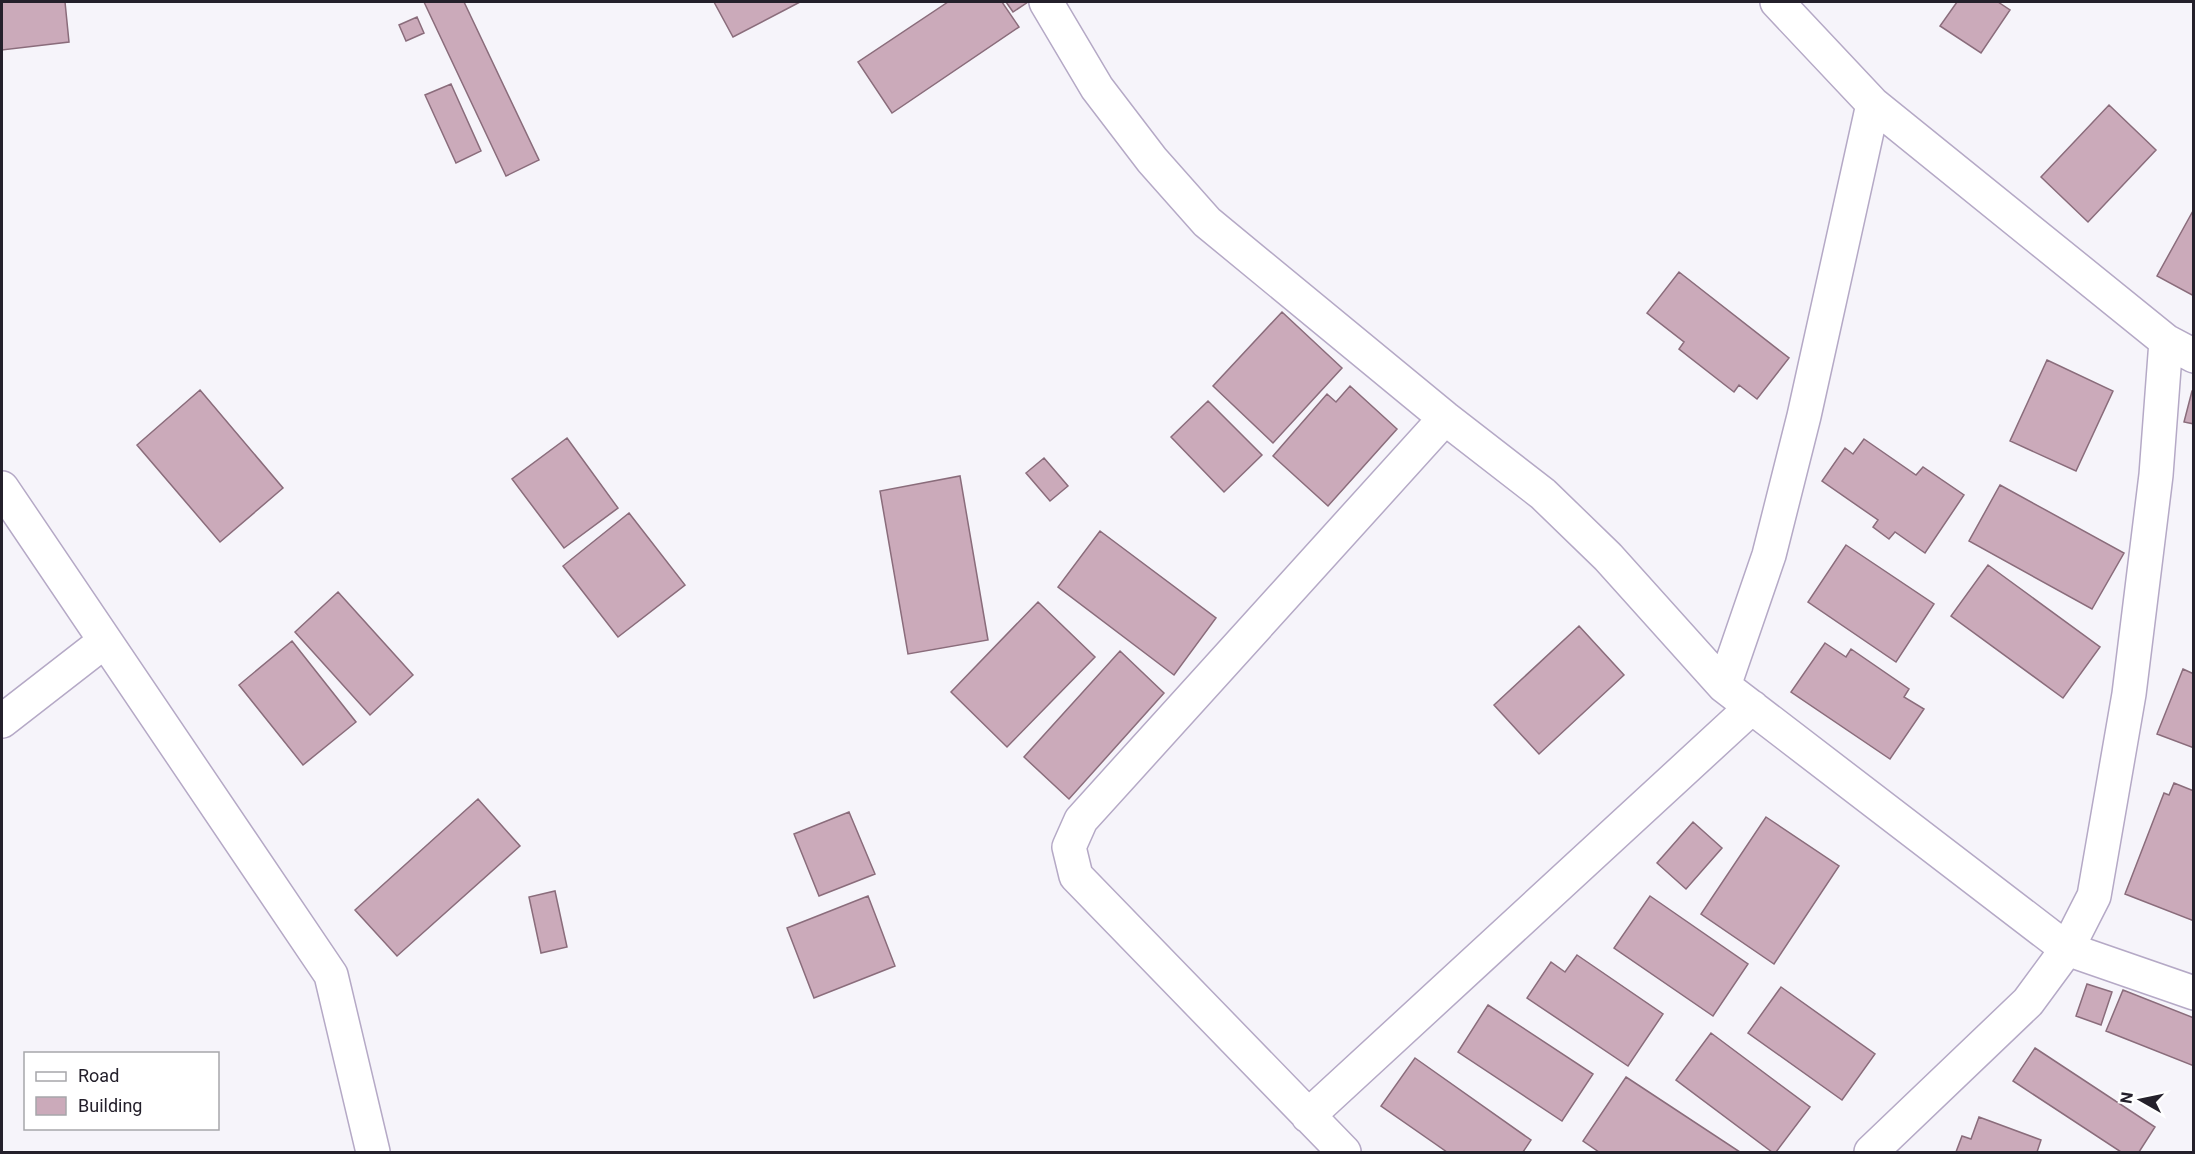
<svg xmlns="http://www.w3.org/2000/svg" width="2195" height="1154" font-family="Roboto,sans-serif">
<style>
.building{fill:#cbaaba;stroke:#8a6c7b;stroke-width:1.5}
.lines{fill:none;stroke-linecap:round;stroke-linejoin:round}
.street-casing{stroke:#b5a9c6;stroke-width:36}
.street{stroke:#fff;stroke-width:33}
</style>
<rect width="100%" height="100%" fill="#f6f4fa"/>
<path class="building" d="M2,2H65L69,42L2,50Z
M424,2H464L539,160L506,176Z
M714,2H800L733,37Z
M948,2H1002L1019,27L892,113L858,62Z
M1006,2H1028L1013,12Z
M1957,2H1998L2010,10L1981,53L1940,26Z
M417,17L424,33L406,41L399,25Z
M451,84L481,151L456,163L425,95Z
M2109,105L2156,150L2088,222L2041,177Z
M2194,209V296L2157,276Z
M1679,272L1789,358L1757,399L1739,385L1734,392L1679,349L1684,342L1647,313Z
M1282,312L1342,368L1273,443L1213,386Z
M2047,360L2113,391L2076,471L2010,441Z
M1350,386L1397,429L1328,506L1273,456L1327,394L1336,402Z
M200,390L283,488L220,542L137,445Z
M2192,391H2194V424L2184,422Z
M1208,401L1262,455L1224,492L1171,437Z
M567,438L618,508L564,548L512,479Z
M1864,439L1916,475L1923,467L1964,495L1925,553L1895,532L1889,539L1873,527L1878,520L1822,481L1845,448L1853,454Z
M1044,458L1068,486L1050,501L1026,473Z
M960,476L988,640L908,654L880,491Z
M2000,485L2124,553L2092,609L1969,541Z
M629,513L685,585L618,637L563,566Z
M1100,531L1216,618L1174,675L1058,587Z
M1846,545L1934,604L1896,662L1808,602Z
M1988,565L2100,647L2063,698L1951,616Z
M338,592L413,675L370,715L295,632Z
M1038,602L1095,657L1007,747L951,692Z
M1579,626L1624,675L1539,754L1494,705Z
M292,641L356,722L303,765L239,685Z
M1825,643L1846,657L1851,649L1909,689L1904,697L1924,709L1890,759L1791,692Z
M1120,651L1164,693L1069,799L1024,757Z
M2183,669L2194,674V748L2157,734Z
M2174,783L2194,791V921L2125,894L2164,793L2169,795Z
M478,799L520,846L397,956L355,910Z
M849,812L875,874L819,896L794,834Z
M1766,817L1839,866L1774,964L1701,914Z
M1693,822L1722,848L1686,889L1657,863Z
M555,891L567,947L541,953L529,897Z
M868,896L895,966L814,998L787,928Z
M1650,896L1748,964L1713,1016L1614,948Z
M1577,955L1663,1014L1628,1066L1527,998L1551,962L1565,972Z
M2087,984L2112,992L2101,1025L2076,1016Z
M1781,987L1875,1054L1842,1100L1748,1033Z
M2123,990L2194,1018V1066L2106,1031Z
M1488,1005L1593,1074L1562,1121L1458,1052Z
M1711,1033L1810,1107L1776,1152H1772L1676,1080Z
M2035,1048L2155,1127L2139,1152H2121L2013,1081Z
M1415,1058L1531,1140L1523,1152H1447L1381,1106Z
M1626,1077L1740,1152H1599L1583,1141Z
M1979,1117L2041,1140L2037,1152H1956L1962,1136L1971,1139Z"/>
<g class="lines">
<g class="street-casing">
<path id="street" d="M1046,2L1097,88L1152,160L1207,222L1445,418L1543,494L1608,557L1724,686L2067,949L2194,993
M1777,2L1873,104L2166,341L2194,356
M2,488L331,975L373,1152
M1724,686L1769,555L1804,416L1873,104
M2,721L105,641
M1308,1116L1752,707
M1344,1152L1076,876L1069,847L1081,820L1445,418
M1871,1152L2028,1002L2067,949L2094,896L2129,694L2156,475L2166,341"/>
</g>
<use href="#street" class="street"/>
</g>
<rect width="2195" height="1154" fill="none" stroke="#24202b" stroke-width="6"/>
<rect x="24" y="1052" width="195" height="78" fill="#ffffff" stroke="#a7a6aa" stroke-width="1.5"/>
<rect x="36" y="1072" width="30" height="9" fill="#ffffff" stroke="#a7a6aa" stroke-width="1.5"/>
<text x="78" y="1082" font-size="18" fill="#24202b">Road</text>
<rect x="36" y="1097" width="30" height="18" fill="#cbaaba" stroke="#a7a6aa" stroke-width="1.5"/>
<text x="78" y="1112" font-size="18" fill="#24202b">Building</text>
<g transform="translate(2141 1100) rotate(279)" stroke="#ffffff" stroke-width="4.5" paint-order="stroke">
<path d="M0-4.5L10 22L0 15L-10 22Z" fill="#24202b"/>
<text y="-9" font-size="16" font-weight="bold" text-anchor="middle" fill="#24202b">N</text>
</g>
</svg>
